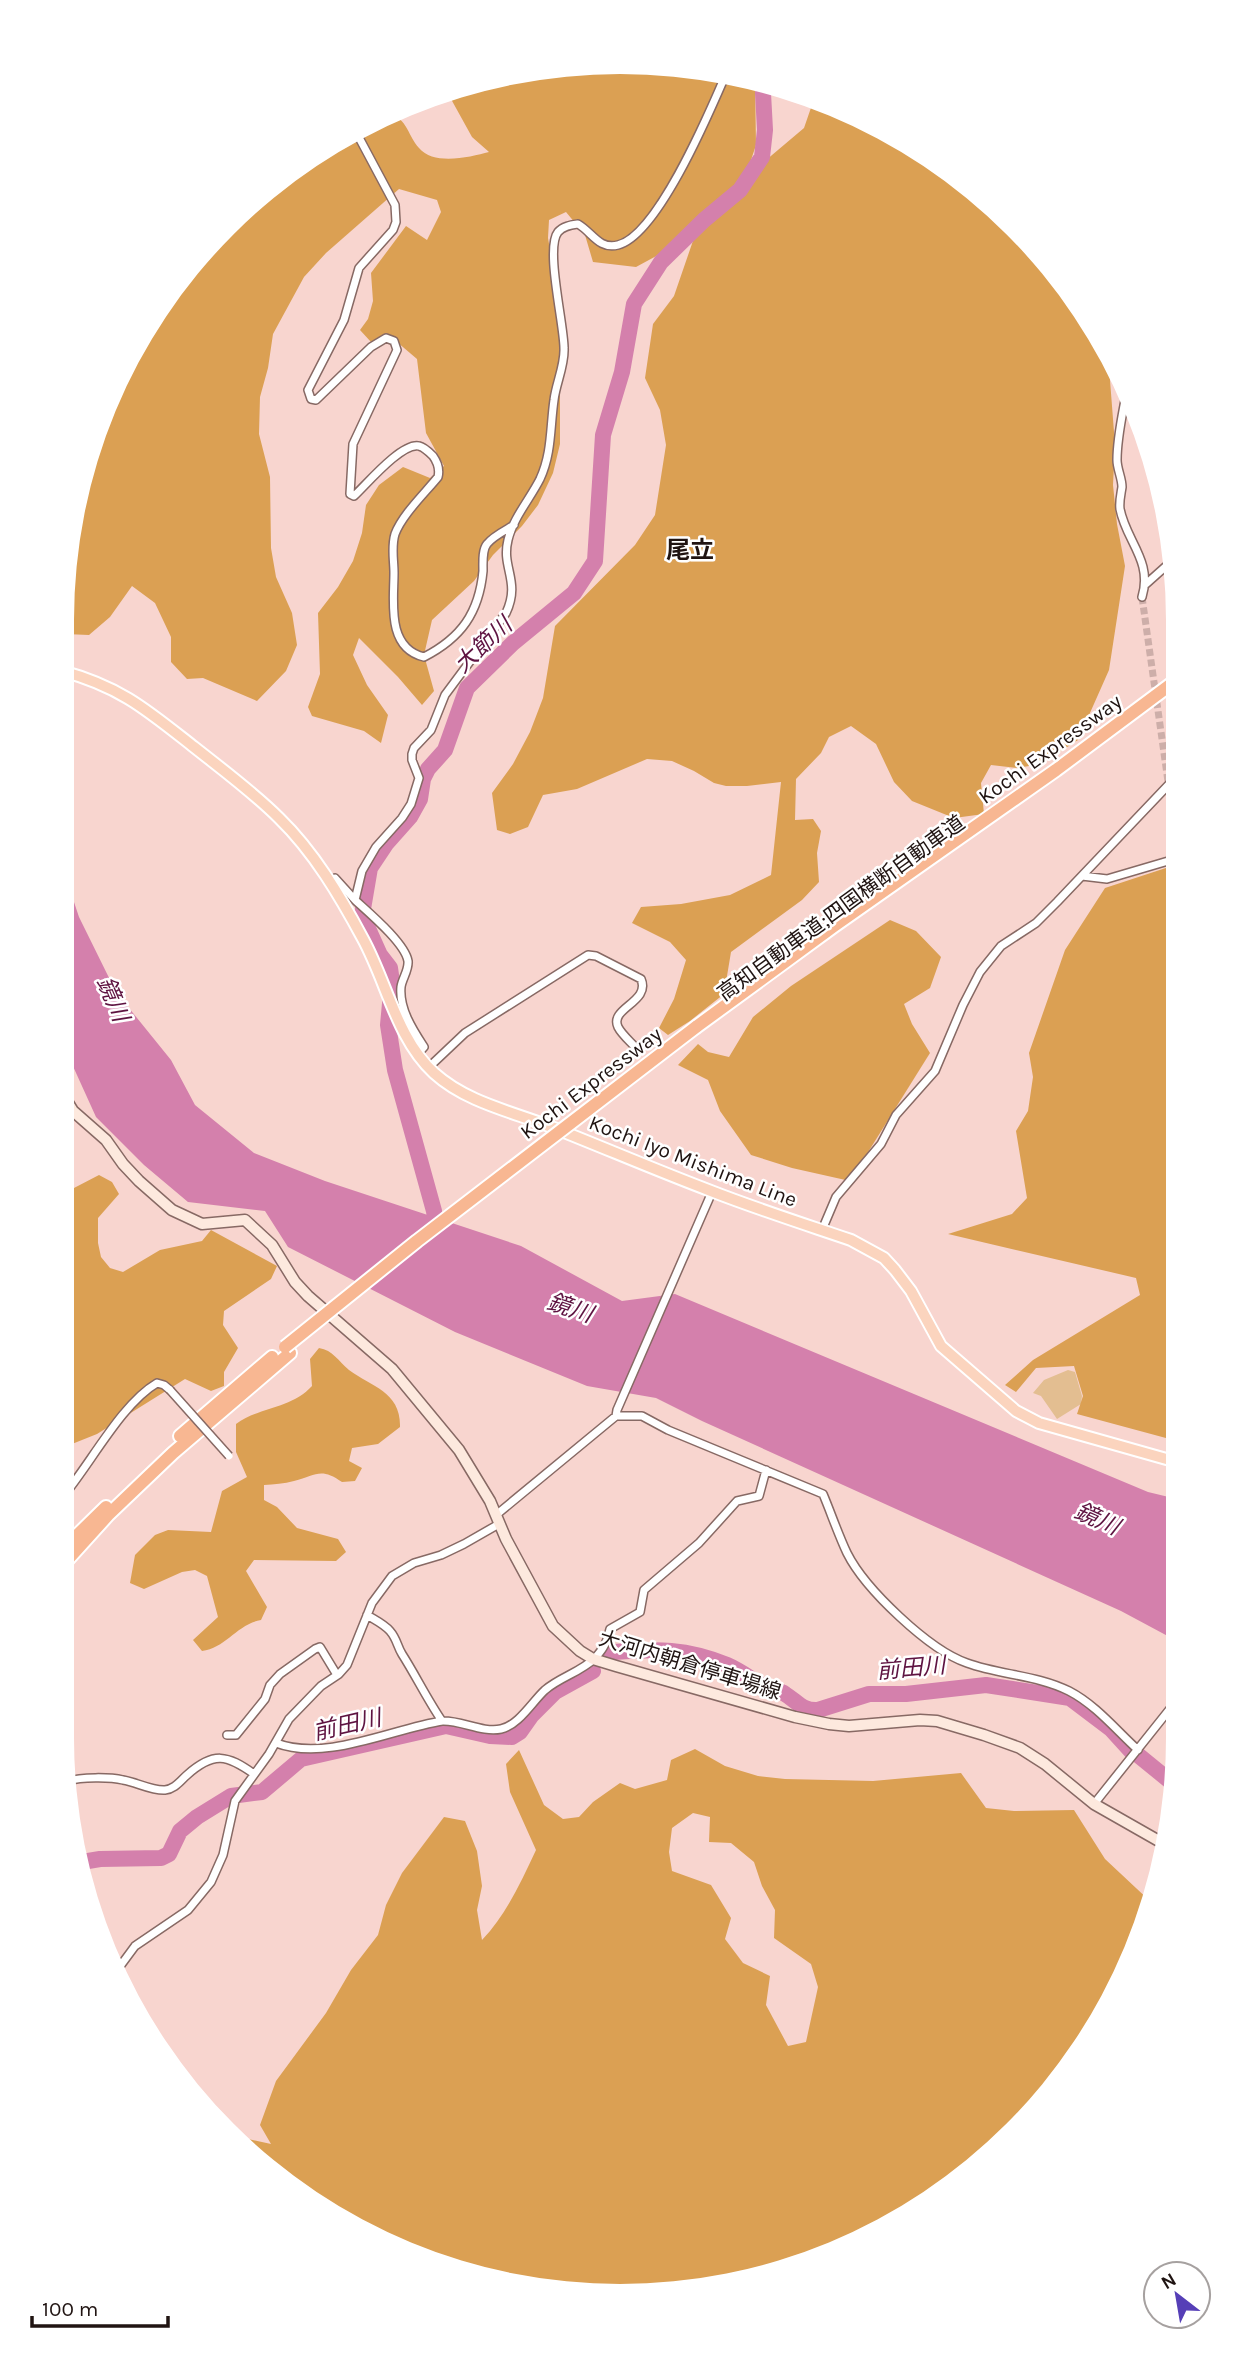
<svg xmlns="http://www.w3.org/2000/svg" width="1240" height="2358" font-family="Karla,'Noto Sans JP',sans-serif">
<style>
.green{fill:#e3be91}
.forest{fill:#dba053;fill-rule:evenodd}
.water{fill:#d480ac}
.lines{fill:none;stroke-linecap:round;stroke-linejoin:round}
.river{stroke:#d480ac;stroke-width:16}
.street-tunnel{stroke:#cdaea9;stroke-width:7;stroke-dasharray:7 3.5;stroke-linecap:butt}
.street-casing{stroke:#876964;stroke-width:10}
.secondary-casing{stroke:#876964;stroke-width:13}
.primary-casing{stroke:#fff;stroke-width:14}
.highway-casing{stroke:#fff;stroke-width:16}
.street{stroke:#fff;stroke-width:7}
.secondary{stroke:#fde9de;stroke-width:10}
.primary{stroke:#fbd4be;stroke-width:10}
.highway{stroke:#f8b792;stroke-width:12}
.street-bridge-casing{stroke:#876964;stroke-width:10;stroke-linecap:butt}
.highway-bridge-casing{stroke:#fff;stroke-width:16;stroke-linecap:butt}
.street-bridge{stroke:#fff;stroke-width:7}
.highway-bridge{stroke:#f8b792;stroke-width:12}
.labels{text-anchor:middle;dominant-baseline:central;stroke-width:5;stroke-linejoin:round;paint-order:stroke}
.street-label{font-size:21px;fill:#201412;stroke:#fff}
.water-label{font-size:23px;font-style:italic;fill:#5e1341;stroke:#fff}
.quarter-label{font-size:24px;font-weight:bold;fill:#201412;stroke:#fff}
</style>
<rect width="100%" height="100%" fill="#f8d5cf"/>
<path class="green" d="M1068,1370L1075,1372L1082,1396L1081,1404L1057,1419L1041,1396L1033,1393L1044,1380Z"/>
<path class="forest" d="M657,62L755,79L756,145L745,178L804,128L814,99L867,119L988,200L1084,309L1108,354L1115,445L1113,485L1117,524L1125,566L1109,670L1078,740L1041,764L1017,768L991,765L981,783L984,814L954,818L912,801L894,782L876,744L851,726L829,737L821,753L796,779L795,820L813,819L821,831L817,853L819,882L802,900L731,952L724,994L690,1021L668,1035L659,1028L674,999L686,960L670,942L632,923L641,907L681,904L730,895L771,875L781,782L747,786H726L714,783L694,771L672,761L647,759L577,789L543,795L528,827L510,834L497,830L492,793L513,764L530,732L543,698L555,626L635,545L655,515L666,445L660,410L645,378L653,324L674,296L695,235L636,267L593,262L585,235L566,212L549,220L548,238L562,318L560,346V444L553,473L538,505L522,526L493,555L474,581L432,620L424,655L434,691L422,705L398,677L359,638L353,655L367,685L388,715L381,743L364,731L312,716L308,707L320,674L318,613L338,587L353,561L362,533L366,505L379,485L403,467L430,478L444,466L426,433L417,359L397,342H371L360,330L368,319L373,301L371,273L406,226L427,240L441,212L437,200L399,189L326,253L304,277L273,334L268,368L260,397L259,434L270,477L271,548L276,577L292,613L297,645L286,671L257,701L203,678L187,679L171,662V637L155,603L132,586L110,617L89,635L65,634L62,629V584L80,476L119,373L177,280L252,200L341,136L392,113C410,125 407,134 419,148C434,166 470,157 489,152L472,137L446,90L547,66Z
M1175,865L1177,1441L1077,1414L1083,1396L1074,1366L1036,1368L1016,1392L1005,1385L1033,1360L1140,1295L1136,1278L948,1234L1012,1214L1027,1198L1016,1131L1028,1111L1033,1077L1029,1053L1065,950L1105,888Z
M890,920L916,931L941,957L930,988L904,1004L912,1024L930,1053L850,1181L792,1168L751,1155L720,1111L708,1080L678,1065L698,1044L708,1052L729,1057L753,1017L791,986Z
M99,1175L112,1182L119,1194L98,1218V1243L101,1257L110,1268L123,1272L160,1250L202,1241L211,1230L277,1266L271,1279L224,1311L223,1325L238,1348L224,1372V1386L211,1391L185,1379L97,1434L62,1448V1185L74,1188Z
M319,1348C333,1350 338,1361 349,1370C372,1387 401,1392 400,1427L378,1444L352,1448L349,1461L362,1468L355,1481L342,1482C321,1467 316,1475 294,1481C284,1484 274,1484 264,1485V1500L277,1507L297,1528L338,1539L346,1552L336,1561L254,1560L246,1571L267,1607L261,1620C237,1624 226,1648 202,1651L193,1640L218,1617L207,1576L195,1570L182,1572L144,1589L130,1583L135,1555L155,1535L168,1530L211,1532L222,1491L247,1477L236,1452V1424C259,1407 291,1409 312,1386L310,1359Z
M695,1749L725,1766L758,1776L785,1779L873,1781L961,1773L986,1808L1014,1811L1074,1810L1105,1859L1152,1903L1121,1985L1015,2133L930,2203L834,2254L657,2296L476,2278L310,2203L239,2137L271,2144L260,2125L276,2081L326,2013L351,1970L378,1935L386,1905L402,1873L444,1817L465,1821L477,1851L482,1886L477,1910L482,1940C506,1915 521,1882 536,1850L510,1792L506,1764L519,1750L544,1805L563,1819L579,1817L593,1802L620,1783L635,1789L667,1780L671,1760ZM693,1813L710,1817L709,1842L731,1843L754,1862L762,1886L775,1910L774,1938L811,1964L818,1987L806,2042L788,2046L766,2005L770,1976L743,1963L725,1939L731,1918L711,1885L672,1871L669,1852L672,1828Z"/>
<path class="water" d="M62,866L79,917L116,992L171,1060L195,1105L254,1153L325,1181L521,1246L622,1301L675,1294L1148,1492L1177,1499V1641L1121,1611L702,1421L656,1398L587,1386L455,1332L288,1247L265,1211L188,1202L144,1165L96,1117L62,1042Z"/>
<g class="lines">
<path class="river" d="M437,1236L434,1211L395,1070L388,1025L392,982L390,968L380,955L362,915L370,868L386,844L410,817L420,799L423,779L428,769L445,750L467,688L513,643L574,593L595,561L603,435L622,372L634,304L661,262L704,220L740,190L762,157L765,130L763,93L766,81
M608,1656L614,1652C657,1649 686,1648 727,1665C741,1671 752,1680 765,1687C771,1690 779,1689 785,1694C798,1702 802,1711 818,1710L869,1694H906L986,1685L1070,1698L1111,1729L1131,1751
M1138,1755L1176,1786
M82,1862L100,1859L161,1858L169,1854L180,1831L197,1817L231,1796L262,1792L301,1759L446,1726L490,1736L512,1737L520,1732L532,1715L555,1692L593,1671"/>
<path class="street-tunnel" d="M1142,597L1174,824"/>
<g class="street-casing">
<path id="street" d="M355,130L395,205L396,222L393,230L359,268L344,320L308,390L311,399L316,400L371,347L386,338L394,341L397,350L353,444L350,494L354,496C366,485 402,442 419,446C424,447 430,453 433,456C438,463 440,469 438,477C425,493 402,515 395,534C391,547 394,560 394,573C394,601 386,648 424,657C461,638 479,613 483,571C483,563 482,550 487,544C493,536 506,530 514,525
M1127,389C1123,413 1117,436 1117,460C1117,469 1122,478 1122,487C1121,494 1119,501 1120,509C1126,541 1153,561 1142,597
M1146,584L1174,559
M1174,824L1175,828
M1082,876L1107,879L1175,859
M328,880L335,878L355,900L362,871L376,847L402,818L411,804L419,778L412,760V754L414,748L431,730L445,695L506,613C521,581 501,568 508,540C513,518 530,499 540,479C552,453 550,428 554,400C556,383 565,365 564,348C564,324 545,248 558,232C563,226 571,225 578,224C592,232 599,250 618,245C658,235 710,111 726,74
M355,900C368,912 405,943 408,961C409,970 402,979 401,987C399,1009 413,1030 424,1047L417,1055
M428,1068L465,1033L588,955L596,956L641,979C651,1002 609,1008 618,1027C622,1035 631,1042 637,1049
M822,1230L836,1197L881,1144L896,1115L935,1071L963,1005L980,972L1001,946L1036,923L1057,902L1175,778
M616,1416L617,1410L712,1192
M61,1499C90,1465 121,1404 157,1383L164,1385L170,1390
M496,1515L616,1416H642L668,1430L823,1494C831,1513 838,1534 847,1553C865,1589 929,1650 967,1663C1000,1675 1037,1675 1069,1691C1096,1705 1116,1730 1138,1750
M367,1615C375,1620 384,1624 390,1631C397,1639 397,1646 402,1654C416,1676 427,1699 442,1721
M227,1735H236L265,1699L270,1685L280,1674L315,1649L320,1647L337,1675
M276,1743C326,1762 392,1729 442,1721C461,1720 482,1733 501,1729C519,1725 532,1702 545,1690C560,1677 581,1672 595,1658C604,1648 607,1642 610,1629L640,1612L644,1590L699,1543L737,1501L759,1496L766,1470
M68,1781C81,1777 110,1777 123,1780C136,1782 152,1791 165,1790C175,1789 180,1781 187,1775C214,1751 227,1755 254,1774
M1094,1804L1177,1700
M118,1969L135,1946L188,1910L211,1882L223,1855L235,1801L269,1754L289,1719L321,1686L339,1674L347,1665L372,1603L392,1576L414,1563L441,1555L464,1544L499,1524"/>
</g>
<g class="secondary-casing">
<path id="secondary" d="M62,1093L73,1111L106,1140L123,1164L139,1181L172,1210L202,1224L245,1220L272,1245L295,1282L308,1296L392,1369L459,1450L490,1501L506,1539L553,1626L580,1651L593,1659L616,1666L795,1717L829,1724L849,1726L920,1720L937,1721L984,1735L1020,1748L1045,1764L1094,1804L1166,1845"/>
</g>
<g class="primary-casing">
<path id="primary" d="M62,671C121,687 147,710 194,747C223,770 253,792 279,818C314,852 340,896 363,939C387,983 397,1039 434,1073C467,1103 514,1112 554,1128C607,1149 658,1171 711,1191C757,1209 804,1224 851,1240L884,1258L895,1270L911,1291L941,1346L1016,1411L1039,1423L1177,1462"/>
</g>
<g class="highway-casing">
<path id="highway" d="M696,1027L834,926L1056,770L1174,682
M180,1436L272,1357
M61,1551L106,1507
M61,1567L108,1515L173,1453L290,1353"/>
</g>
<use href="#street" class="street"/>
<use href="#secondary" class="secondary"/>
<use href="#primary" class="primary"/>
<use href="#highway" class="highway"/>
<g class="street-bridge-casing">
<path id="street-bridge" d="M170,1390L229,1456"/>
</g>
<g class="highway-bridge-casing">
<path id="highway-bridge" d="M285,1347L417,1241L696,1027"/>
</g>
<use href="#street-bridge" class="street-bridge"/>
<use href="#highway-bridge" class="highway-bridge"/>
</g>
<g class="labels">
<g class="street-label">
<text transform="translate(1050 749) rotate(-36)">Kochi Expressway</text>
<text transform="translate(841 908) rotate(-36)">高知自動車道;四国横断自動車道</text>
<text transform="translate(591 1083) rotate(-37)">Kochi Expressway</text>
<text transform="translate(693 1161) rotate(21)">Kochi Iyo Mishima Line</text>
<text transform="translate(690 1665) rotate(17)">大河内朝倉停車場線</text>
</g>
<g class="water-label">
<text transform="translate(483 645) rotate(-43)">大節川</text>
<text transform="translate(113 999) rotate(67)">鏡川</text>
<text transform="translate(570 1308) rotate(18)">鏡川</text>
<text transform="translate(1097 1519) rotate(24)">鏡川</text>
<text transform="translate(911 1668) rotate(-5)">前田川</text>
<text transform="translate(347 1725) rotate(-13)">前田川</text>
</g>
<g class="quarter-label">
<text x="690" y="550">尾立</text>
</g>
</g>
<path d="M0 0H1240V2358H0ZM620 74H620A546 546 0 0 1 1166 620V1738A546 546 0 0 1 620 2284H620A546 546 0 0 1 74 1738V620A546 546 0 0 1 620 74Z" fill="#fff" fill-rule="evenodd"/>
<g transform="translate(1177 2295) rotate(329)"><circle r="33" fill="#ffffff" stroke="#a6a1a0" stroke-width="2"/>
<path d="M0-5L12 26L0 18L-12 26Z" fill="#563fb7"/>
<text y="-10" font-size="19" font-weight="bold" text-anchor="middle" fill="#201412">N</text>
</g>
<path d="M32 2316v10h136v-10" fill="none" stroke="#201412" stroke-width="3.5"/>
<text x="42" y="2316" font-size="21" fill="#201412" stroke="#ffffff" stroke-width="5" paint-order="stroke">100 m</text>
</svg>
